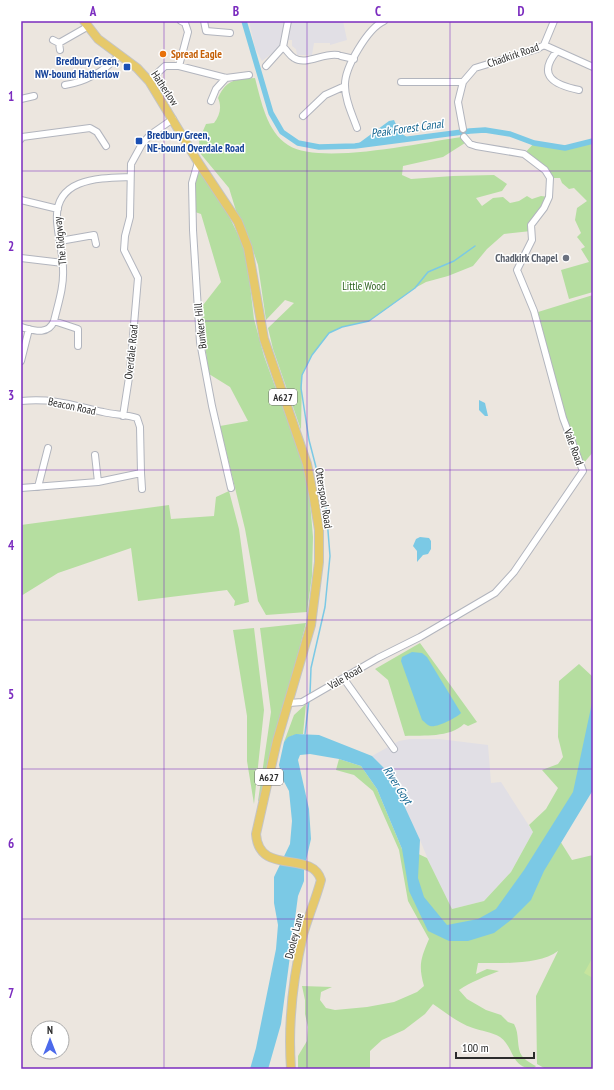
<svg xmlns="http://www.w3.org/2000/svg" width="614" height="1090" font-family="'PT Sans Narrow',sans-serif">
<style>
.industrial{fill:#e1dfe5}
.green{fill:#b5dea0}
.pitch{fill:#c6e49d}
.water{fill:#7bc9e5}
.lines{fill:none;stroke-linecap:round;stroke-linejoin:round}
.stream{stroke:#7bc9e5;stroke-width:1.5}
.canal{stroke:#7bc9e5;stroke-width:5.5}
.minor-casing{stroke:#b2b5be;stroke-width:8}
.major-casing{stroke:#c4c4c4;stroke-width:10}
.minor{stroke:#fff;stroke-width:6}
.major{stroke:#e6c96a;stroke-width:8}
.grid{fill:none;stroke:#7b2cbf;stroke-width:1;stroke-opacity:0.55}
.food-dot{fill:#e8710a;stroke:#fff;stroke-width:1.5}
.transit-dot{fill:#1a4fb4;stroke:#fff;stroke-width:1.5}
.worship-dot{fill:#6b7280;stroke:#fff;stroke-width:1.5}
.labels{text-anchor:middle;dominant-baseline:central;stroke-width:3;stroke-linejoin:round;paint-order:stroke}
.shield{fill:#fff;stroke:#6b6b6b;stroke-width:1}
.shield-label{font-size:10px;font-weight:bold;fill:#2b2b2b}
.food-label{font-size:11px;font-weight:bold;fill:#c56008;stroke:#fff;text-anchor:start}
.street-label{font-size:11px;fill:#2b2b2b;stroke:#fff}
.transit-label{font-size:11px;font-weight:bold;fill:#164399;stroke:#fff;text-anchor:end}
.worship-label{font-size:11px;font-weight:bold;fill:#5b616d;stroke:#fff;text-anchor:end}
.park-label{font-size:11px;fill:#2e6320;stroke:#fff}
.water-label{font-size:12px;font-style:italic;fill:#186892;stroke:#fff}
.neatline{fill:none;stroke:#7b2cbf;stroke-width:1.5}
.grid-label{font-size:13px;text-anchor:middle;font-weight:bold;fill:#7b2cbf}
</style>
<rect width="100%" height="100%" fill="#ece6df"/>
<path class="industrial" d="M249,21H343L347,40L330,45V43H314L312,55H297L296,49L292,46V40H283L280,47L262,61L255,48Z
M410,739H439L488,745L491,783L501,782L533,832L511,872L484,901L452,909L432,869L420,840L386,770L372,756L399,741Z"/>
<path class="green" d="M255,78C261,101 267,132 288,145C320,166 423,142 462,137L465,143L443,157L403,166L402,175L411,179L453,176L494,175L507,184L502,191L476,198L482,206L493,198L503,197L510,203L519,201L527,196L532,199L541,196L549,197L531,231L504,234L487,249L473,266L448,276L426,282L415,288L369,321L342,327L329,333L312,355L302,375L301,430L273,349L268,328L294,303L285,300L266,320L258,265L248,236L237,214L229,188L200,153L199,140L206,124L214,123C220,115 222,107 218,98C227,78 236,80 255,78Z
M593,141V292L569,299L561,270L589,262L581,249L585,247L577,237L581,233L575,220L577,208L587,201L574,188L569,189L562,183L560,178H550L524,154L534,143L565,148Z
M200,171L229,216L246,251L254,319L264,356L301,458L309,490L313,537L312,576L307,612L266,615L258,601L245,529L220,426L248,421L230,387L209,374L200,309L221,282L201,214L195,212V181Z
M593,295V452L583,464L562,405L538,312Z
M229,491L239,529L249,602L234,606L235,601L227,590L138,601L131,548L58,573L21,596V525L169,505L171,519L214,516L216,497Z
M306,623L261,800L258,801L271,712L260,628Z
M254,628L264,710L254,804L247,761V716L233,630Z
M420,643L477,722L468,726L464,724C449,738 424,735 405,736L388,680L375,669Z
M579,664L593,677V764L557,836L572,860L593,855V1069H546L537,1064L536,996L558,951C540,965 500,963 478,963L476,974L487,969L499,971C486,976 471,982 459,990L467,999L486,1010L501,1015L508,1022L514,1024C520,1034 516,1048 522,1056C525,1060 532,1064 536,1066L533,1069C510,1067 515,1048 500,1037C492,1032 481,1031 473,1028C458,1023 446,1013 433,1004L425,1014L404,1030L382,1040L370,1051V1069H298V1056L307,1041L308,1027L305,1014V1000L302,986L332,987L321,992L320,1000L326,1008L335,1010L367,1007L394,1002L417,992L424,986C418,965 421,958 429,939L408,901L399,850L373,791L354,775L336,770L339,759L361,766L377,789L402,849L412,851L427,858L452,909L484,901L511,872L533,832L529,825L546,809L558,788L542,770L558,764L563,757L558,737L559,681Z
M306,704L303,734C294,734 290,736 284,742L294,715Z"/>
<path class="pitch" d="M593,957V978L584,973Z"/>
<path class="water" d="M394,120C398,129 401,134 410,139L355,146L389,121Z
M479,400L485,403L488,416H485L479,410Z
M420,537L429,538L431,541V549L428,554L423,555L417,562V551L413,546L416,539Z
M412,652L422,653L427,657L461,713C456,718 437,728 430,726C427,725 425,722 422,720L401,661L402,657Z
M593,698V790L544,871L531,900L511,920L494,933L468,941H449L428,931L409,891L402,849L377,789L361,766L339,759L310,754L300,755L298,760L309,809L311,839L304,869V881L298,896L281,1024L269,1066L268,1069H250L256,1048L276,949L278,925L274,903V877L290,844L292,821L289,791L282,778L279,765L284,742L288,737L296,734L319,735L372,756L386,770L397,790L420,840L418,878L424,897L447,925L478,919L496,909L524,870L573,792Z"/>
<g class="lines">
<path class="stream" d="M310,694L311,668L325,607L330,556L326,506L309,440L301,388L302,375L312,355L329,333L342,327L369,321L415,288L428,272L454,261L475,246
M305,734L309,700"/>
<path class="canal" d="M244,21L271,113L282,132L298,143L319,147L355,146L470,131L485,130L510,134L534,143L565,148L593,141"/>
<g class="minor-casing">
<path id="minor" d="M204,21L206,31L230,33
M53,40L59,43L60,50
M59,43L87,27
M544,45L593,67
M283,47C287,50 289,55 294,58C306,66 324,52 338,55
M557,51C536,76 555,85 579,90
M341,56L354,59
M179,66L188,32L185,23L181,21
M266,66L283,47L288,21
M149,81L165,66H179L226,78L249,75
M401,82H463
M65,85C87,82 104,71 120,55
M21,99L34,96
M211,101L216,89L226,78
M303,116L325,95L345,86
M357,128C352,114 345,100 345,86C344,68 368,28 384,21
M463,129L458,102L463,82L475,68L537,49L544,45L554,21
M21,139L22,137L90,128L97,132L106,146
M198,162L192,183L193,230L200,342L212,406L231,488
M21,200L58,209
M60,241L94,235L96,244
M21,258L63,263
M54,321L78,329V346
M21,327C33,330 48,336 54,321C58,304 64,287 63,269C63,253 58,237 57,221C54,177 101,178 130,177
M21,361L29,329
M21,401C54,398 72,405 103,412C114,415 127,414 137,418L140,427L141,473L98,482L21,488
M123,416L130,371L138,278L124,250L125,236L130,217L131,164L142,144L150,135L173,119
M95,455L98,482
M141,473L142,489
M38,487L48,448
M344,679L394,749
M289,703L302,702L378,658L420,637L495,593L514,572L583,471L563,418L534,311L517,270L532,240L531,225L544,208L549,197L550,178L545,170L524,154L476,146L470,144L464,137"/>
</g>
<g class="major-casing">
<path id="major" d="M84,21L98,39L137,68L149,81L198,162L238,222L248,248L264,339L307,464L314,499L319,530V562L311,625L277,741L256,834C259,877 312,849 321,880C316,899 308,917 303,935C293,978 288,1026 291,1069"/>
</g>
<use href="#minor" class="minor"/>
<use href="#major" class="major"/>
</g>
<path class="grid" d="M164,21V1069M307,21V1069M450,21V1069M21,171H593M21,321H593M21,470H593M21,620H593M21,769H593M21,919H593"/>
<circle class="food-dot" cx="163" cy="54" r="4"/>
<g class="transit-dot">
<rect x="123" y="63" width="8" height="8" rx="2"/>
<rect x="135" y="137" width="8" height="8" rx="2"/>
</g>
<circle class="worship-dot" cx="566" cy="258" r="4"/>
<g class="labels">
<g class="shield">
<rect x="269" y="389" width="28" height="16" rx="3"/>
<rect x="255" y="769" width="28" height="16" rx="3"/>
</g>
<g class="shield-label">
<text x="283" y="397">A627</text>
<text x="269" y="777">A627</text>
</g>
<g class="food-label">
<text x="171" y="54">Spread Eagle</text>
</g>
<g class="street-label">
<text transform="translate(513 55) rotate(-19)">Chadkirk Road</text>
<text transform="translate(165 88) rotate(56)">Hatherlow</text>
<text transform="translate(60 241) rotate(-96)">The Ridgway</text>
<text transform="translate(200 326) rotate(-96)">Bunkers Hill</text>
<text transform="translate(131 352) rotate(-84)">Overdale Road</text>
<text transform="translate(72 406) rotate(12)">Beacon Road</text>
<text transform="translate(574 447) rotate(70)">Vale Road</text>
<text transform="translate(324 498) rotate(81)">Otterspool Road</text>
<text transform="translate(345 677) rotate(-30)">Vale Road</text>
<text transform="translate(294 936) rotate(-76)">Dooley Lane</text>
</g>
<g class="transit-label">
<text x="119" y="61">Bredbury Green,<tspan x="119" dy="13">NW-bound Hatherlow</tspan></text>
<text x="147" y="135" text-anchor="start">Bredbury Green,<tspan x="147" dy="13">NE-bound Overdale Road</tspan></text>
</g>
<g class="worship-label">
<text x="558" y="258">Chadkirk Chapel</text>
</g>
<g class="park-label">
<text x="364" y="286">Little Wood</text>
</g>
<g class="water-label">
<text transform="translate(407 128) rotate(-8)">Peak Forest Canal</text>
<text transform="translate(398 785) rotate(57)">River Goyt</text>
</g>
</g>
<rect width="614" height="1090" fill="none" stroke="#ffffff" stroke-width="44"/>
<g transform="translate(50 1040)"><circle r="19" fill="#ffffff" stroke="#aaaaaa"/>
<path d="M0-3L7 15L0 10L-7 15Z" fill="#4c6aeb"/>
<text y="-6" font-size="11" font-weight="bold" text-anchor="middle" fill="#2b2b2b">N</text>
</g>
<path d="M456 1052v6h78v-6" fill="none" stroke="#2b2b2b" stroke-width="2"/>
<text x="462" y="1052" font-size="12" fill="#2b2b2b" stroke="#ffffff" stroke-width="3" paint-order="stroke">100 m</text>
<rect x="22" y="22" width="570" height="1046" class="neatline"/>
<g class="grid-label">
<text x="93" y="16">A</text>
<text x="236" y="16">B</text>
<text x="378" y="16">C</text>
<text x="521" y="16">D</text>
<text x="11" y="101">1</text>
<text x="11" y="251">2</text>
<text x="11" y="400">3</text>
<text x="11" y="550">4</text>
<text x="11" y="699">5</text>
<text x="11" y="848">6</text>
<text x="11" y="998">7</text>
</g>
</svg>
